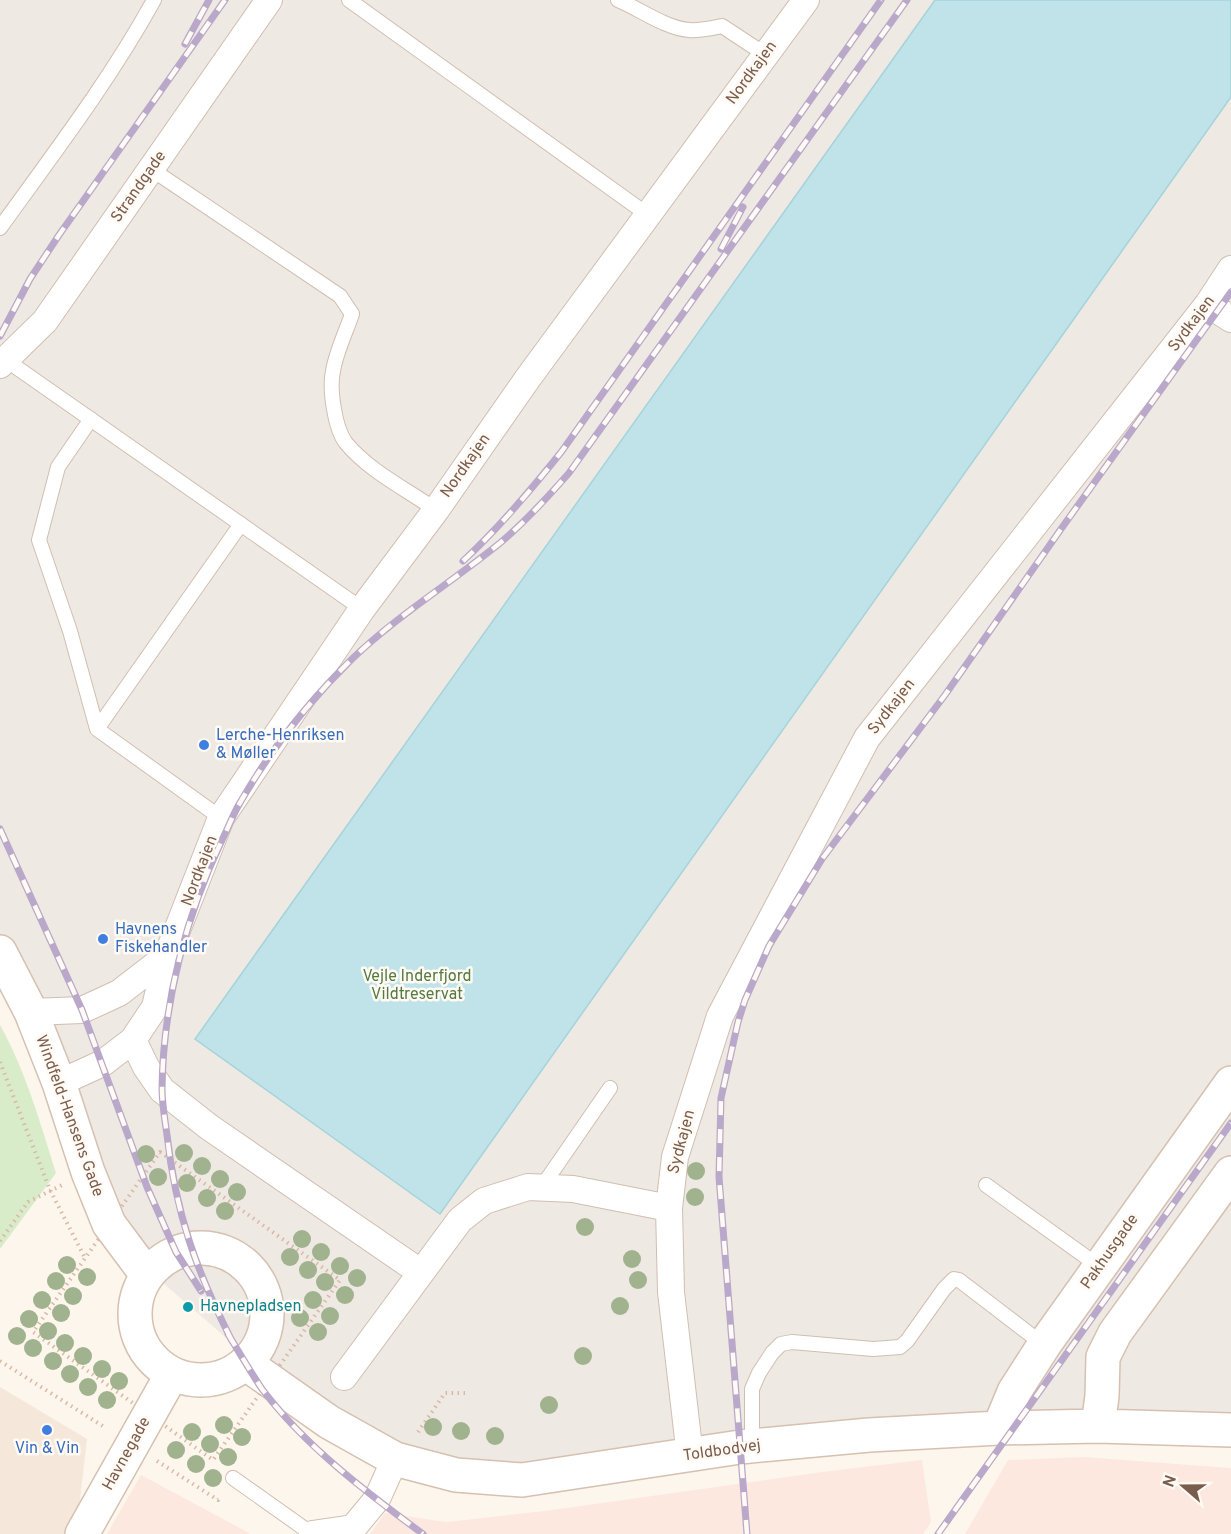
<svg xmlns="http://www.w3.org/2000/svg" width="1231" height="1534" font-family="Overpass,sans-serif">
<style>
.residential{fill:#f5e8da}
.commercial{fill:#fde8e0}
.industrial{fill:#efe9e4}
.green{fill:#d8ecc9}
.water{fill:#bfe3e8;stroke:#a5d3da;stroke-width:1.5}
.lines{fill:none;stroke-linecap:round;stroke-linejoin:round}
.lane-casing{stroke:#d1beb0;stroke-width:16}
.street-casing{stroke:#d1beb0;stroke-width:28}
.secondary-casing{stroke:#d6c0b0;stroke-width:36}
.path{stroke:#d9b8a5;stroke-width:4;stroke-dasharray:1.5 4.5;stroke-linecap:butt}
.lane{stroke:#fff;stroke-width:14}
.street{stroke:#fff;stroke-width:26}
.secondary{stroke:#fff;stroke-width:33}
.rail-casing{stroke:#b9a8c9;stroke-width:7}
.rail{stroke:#fffaf3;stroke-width:4.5;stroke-dasharray:14;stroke-linecap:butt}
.tree{fill:#a0b28e}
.shop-dot{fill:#3f7fe0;stroke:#fffaf3;stroke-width:2}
.culture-dot{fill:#0f9aa8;stroke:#fffaf3;stroke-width:2}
.labels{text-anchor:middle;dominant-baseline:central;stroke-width:5;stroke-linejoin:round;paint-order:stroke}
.street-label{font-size:16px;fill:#7a5c4d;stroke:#fffaf3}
.shop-label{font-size:16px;fill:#366cbe;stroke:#fffaf3;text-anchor:start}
.park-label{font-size:16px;fill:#537a41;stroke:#fffaf3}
.culture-label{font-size:16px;fill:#0d838f;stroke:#fffaf3;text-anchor:start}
</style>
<rect width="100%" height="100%" fill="#fdf6ec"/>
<path class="residential" d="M0,1387L87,1439L76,1534H0Z"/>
<path class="commercial" d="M1084,1457L1231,1468V1534H965L1008,1460Z
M922,1460L931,1522L923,1534H370L385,1513L446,1522L545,1511L822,1472Z
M141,1475L251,1534H107Z"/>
<path class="industrial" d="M0,0H1231V1447L909,1439L449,1467L299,1401L148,1270L0,961Z"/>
<path class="green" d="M0,1025C26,1072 40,1122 56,1173L0,1249Z"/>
<path class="water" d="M935,0H1231V97L440,1214L195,1039Z"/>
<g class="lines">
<g class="lane-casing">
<path id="lane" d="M349,0L648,215
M618,0C640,9 665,28 689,30C700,31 712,28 722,26L766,55
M151,169L340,296L352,314C346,332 336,352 333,371C329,389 335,429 346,443C369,471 406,489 436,510
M0,228C54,153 110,80 154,0
M6,360L362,609
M91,419L58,467L39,540L70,631L97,729L221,818
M97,729L241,524
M986,1185L1100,1267
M541,1188L610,1088
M752,1446V1389L759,1373L772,1353L781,1344L792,1342L873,1349L900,1347L907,1341L944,1289L954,1279L959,1280L1044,1345
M233,1478L312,1534"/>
</g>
<g class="street-casing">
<path id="street" d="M1208,304L1231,319
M0,365L45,321L269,0
M31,1012L82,1010L119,993L167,956
M133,1040L146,1067L162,1090L209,1127L420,1272
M59,1083L103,1063L133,1040L155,1007L167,956L221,818L362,609L436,510L528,378L806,0
M344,1377L460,1220L484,1201L528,1187L573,1189L669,1208
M690,1456L671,1292L669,1208L675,1157L720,1016L867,738L1208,304L1231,269
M312,1534L353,1528L377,1499L395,1459"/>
</g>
<g class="secondary-casing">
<path id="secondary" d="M0,952L31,1012L59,1083L88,1172L109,1224L147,1275
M135 1314a66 66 0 1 1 132 0a66 66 0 1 1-132 0Z
M245,1363L329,1422L395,1459L456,1475L522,1480L740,1447L869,1435L999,1428L1098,1426L1231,1430
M1098,1426L1102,1396L1103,1357L1115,1333L1231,1173
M999,1428L1014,1392L1044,1345L1231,1083
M82,1534L172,1374"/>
</g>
<path class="path" d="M0,1062L50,1190L85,1258
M160,1152L340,1280L213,1460L33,1332Z
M0,1241L28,1202L62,1185
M0,1361L106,1428
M418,1432L445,1393H465
M157,1461L218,1500L221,1496"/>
<use href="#lane" class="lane"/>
<use href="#street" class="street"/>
<use href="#secondary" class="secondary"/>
<g class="rail-casing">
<path id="rail" d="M185,44L209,0
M721,249L743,207
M0,336L30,279L59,235L225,0
M463,561C500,527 531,490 562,451L881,0
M0,829L82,1010L147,1187L176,1252L201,1291
M228,1334C239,1352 250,1371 262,1389C305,1446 366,1492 423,1534
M232,1341C196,1270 176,1215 167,1135C165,1120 162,1104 162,1089C163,1003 186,915 223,838C229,826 234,812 241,801C271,749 310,700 353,658C398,615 452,582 500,543C525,522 547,498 569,473L907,0
M747,1534L719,1177L721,1098L738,1022L745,1000L769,946L822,859L945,695L1061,529L1231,292
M938,1534L1231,1123"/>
</g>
<use href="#rail" class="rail"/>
</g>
<g class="tree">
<circle cx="184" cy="1153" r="9"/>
<circle cx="146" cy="1154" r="9"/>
<circle cx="202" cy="1166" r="9"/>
<circle cx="696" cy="1171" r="9"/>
<circle cx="158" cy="1177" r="9"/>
<circle cx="220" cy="1179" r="9"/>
<circle cx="187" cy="1183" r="9"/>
<circle cx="237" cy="1192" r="9"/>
<circle cx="695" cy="1197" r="9"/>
<circle cx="207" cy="1198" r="9"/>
<circle cx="225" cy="1211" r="9"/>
<circle cx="585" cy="1227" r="9"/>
<circle cx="302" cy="1239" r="9"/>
<circle cx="321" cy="1252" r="9"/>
<circle cx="290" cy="1257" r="9"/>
<circle cx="632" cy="1259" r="9"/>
<circle cx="67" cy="1265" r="9"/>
<circle cx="340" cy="1266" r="9"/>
<circle cx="308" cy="1270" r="9"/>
<circle cx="87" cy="1277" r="9"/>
<circle cx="357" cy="1278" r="9"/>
<circle cx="638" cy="1280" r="9"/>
<circle cx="56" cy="1281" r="9"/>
<circle cx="325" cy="1282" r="9"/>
<circle cx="345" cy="1295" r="9"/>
<circle cx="73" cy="1296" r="9"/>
<circle cx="42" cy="1300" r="9"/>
<circle cx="313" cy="1300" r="9"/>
<circle cx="620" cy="1306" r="9"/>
<circle cx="61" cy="1313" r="9"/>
<circle cx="330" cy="1316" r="9"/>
<circle cx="300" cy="1318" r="9"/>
<circle cx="29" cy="1319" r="9"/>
<circle cx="48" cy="1331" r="9"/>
<circle cx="318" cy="1332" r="9"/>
<circle cx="17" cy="1336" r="9"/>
<circle cx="65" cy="1343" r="9"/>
<circle cx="33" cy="1348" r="9"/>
<circle cx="83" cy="1356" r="9"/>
<circle cx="583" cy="1356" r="9"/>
<circle cx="53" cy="1361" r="9"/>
<circle cx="102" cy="1369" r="9"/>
<circle cx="70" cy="1374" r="9"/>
<circle cx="119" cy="1381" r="9"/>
<circle cx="88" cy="1387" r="9"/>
<circle cx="107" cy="1400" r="9"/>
<circle cx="549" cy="1405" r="9"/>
<circle cx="224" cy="1425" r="9"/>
<circle cx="433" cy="1427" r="9"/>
<circle cx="461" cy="1431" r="9"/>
<circle cx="192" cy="1432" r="9"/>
<circle cx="495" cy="1436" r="9"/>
<circle cx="242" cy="1437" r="9"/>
<circle cx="210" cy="1444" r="9"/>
<circle cx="176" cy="1450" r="9"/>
<circle cx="228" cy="1457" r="9"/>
<circle cx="196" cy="1464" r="9"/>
<circle cx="213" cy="1478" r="9"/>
</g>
<g class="shop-dot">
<circle cx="204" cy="745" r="6"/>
<circle cx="103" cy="939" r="6"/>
<circle cx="47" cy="1430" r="6"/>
</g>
<circle class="culture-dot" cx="188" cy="1307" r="6"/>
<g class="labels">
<g class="street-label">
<text transform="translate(752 73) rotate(-54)">Nordkajen</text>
<text transform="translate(139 187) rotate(-55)">Strandgade</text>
<text transform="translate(1192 324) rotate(-53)">Sydkajen</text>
<text transform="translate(466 466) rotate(-55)">Nordkajen</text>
<text transform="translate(892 707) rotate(-52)">Sydkajen</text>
<text transform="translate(200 871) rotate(-69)">Nordkajen</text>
<text transform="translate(69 1116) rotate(70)">Windfeld-Hansens Gade</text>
<text transform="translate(682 1142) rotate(-75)">Sydkajen</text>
<text transform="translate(1110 1252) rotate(-55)">Pakhusgade</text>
<text transform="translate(722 1451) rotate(-8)">Toldbodvej</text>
<text transform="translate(127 1454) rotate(-61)">Havnegade</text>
</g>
<g class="shop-label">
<text x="216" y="736">Lerche-Henriksen<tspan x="216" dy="18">&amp; Møller</tspan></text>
<text x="115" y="930">Havnens<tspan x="115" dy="18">Fiskehandler</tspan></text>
<text x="47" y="1449" text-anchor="middle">Vin &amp; Vin</text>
</g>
<g class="park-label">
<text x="417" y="977">Vejle Inderfjord<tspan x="417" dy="18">Vildtreservat</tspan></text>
</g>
<g class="culture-label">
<text x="200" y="1307">Havnepladsen</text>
</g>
</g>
<g transform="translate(1183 1486) rotate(290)" stroke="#fffaf3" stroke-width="4.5" paint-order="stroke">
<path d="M0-4.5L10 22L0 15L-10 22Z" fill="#7a5c4d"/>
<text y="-9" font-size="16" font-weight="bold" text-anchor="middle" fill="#7a5c4d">N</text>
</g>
</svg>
